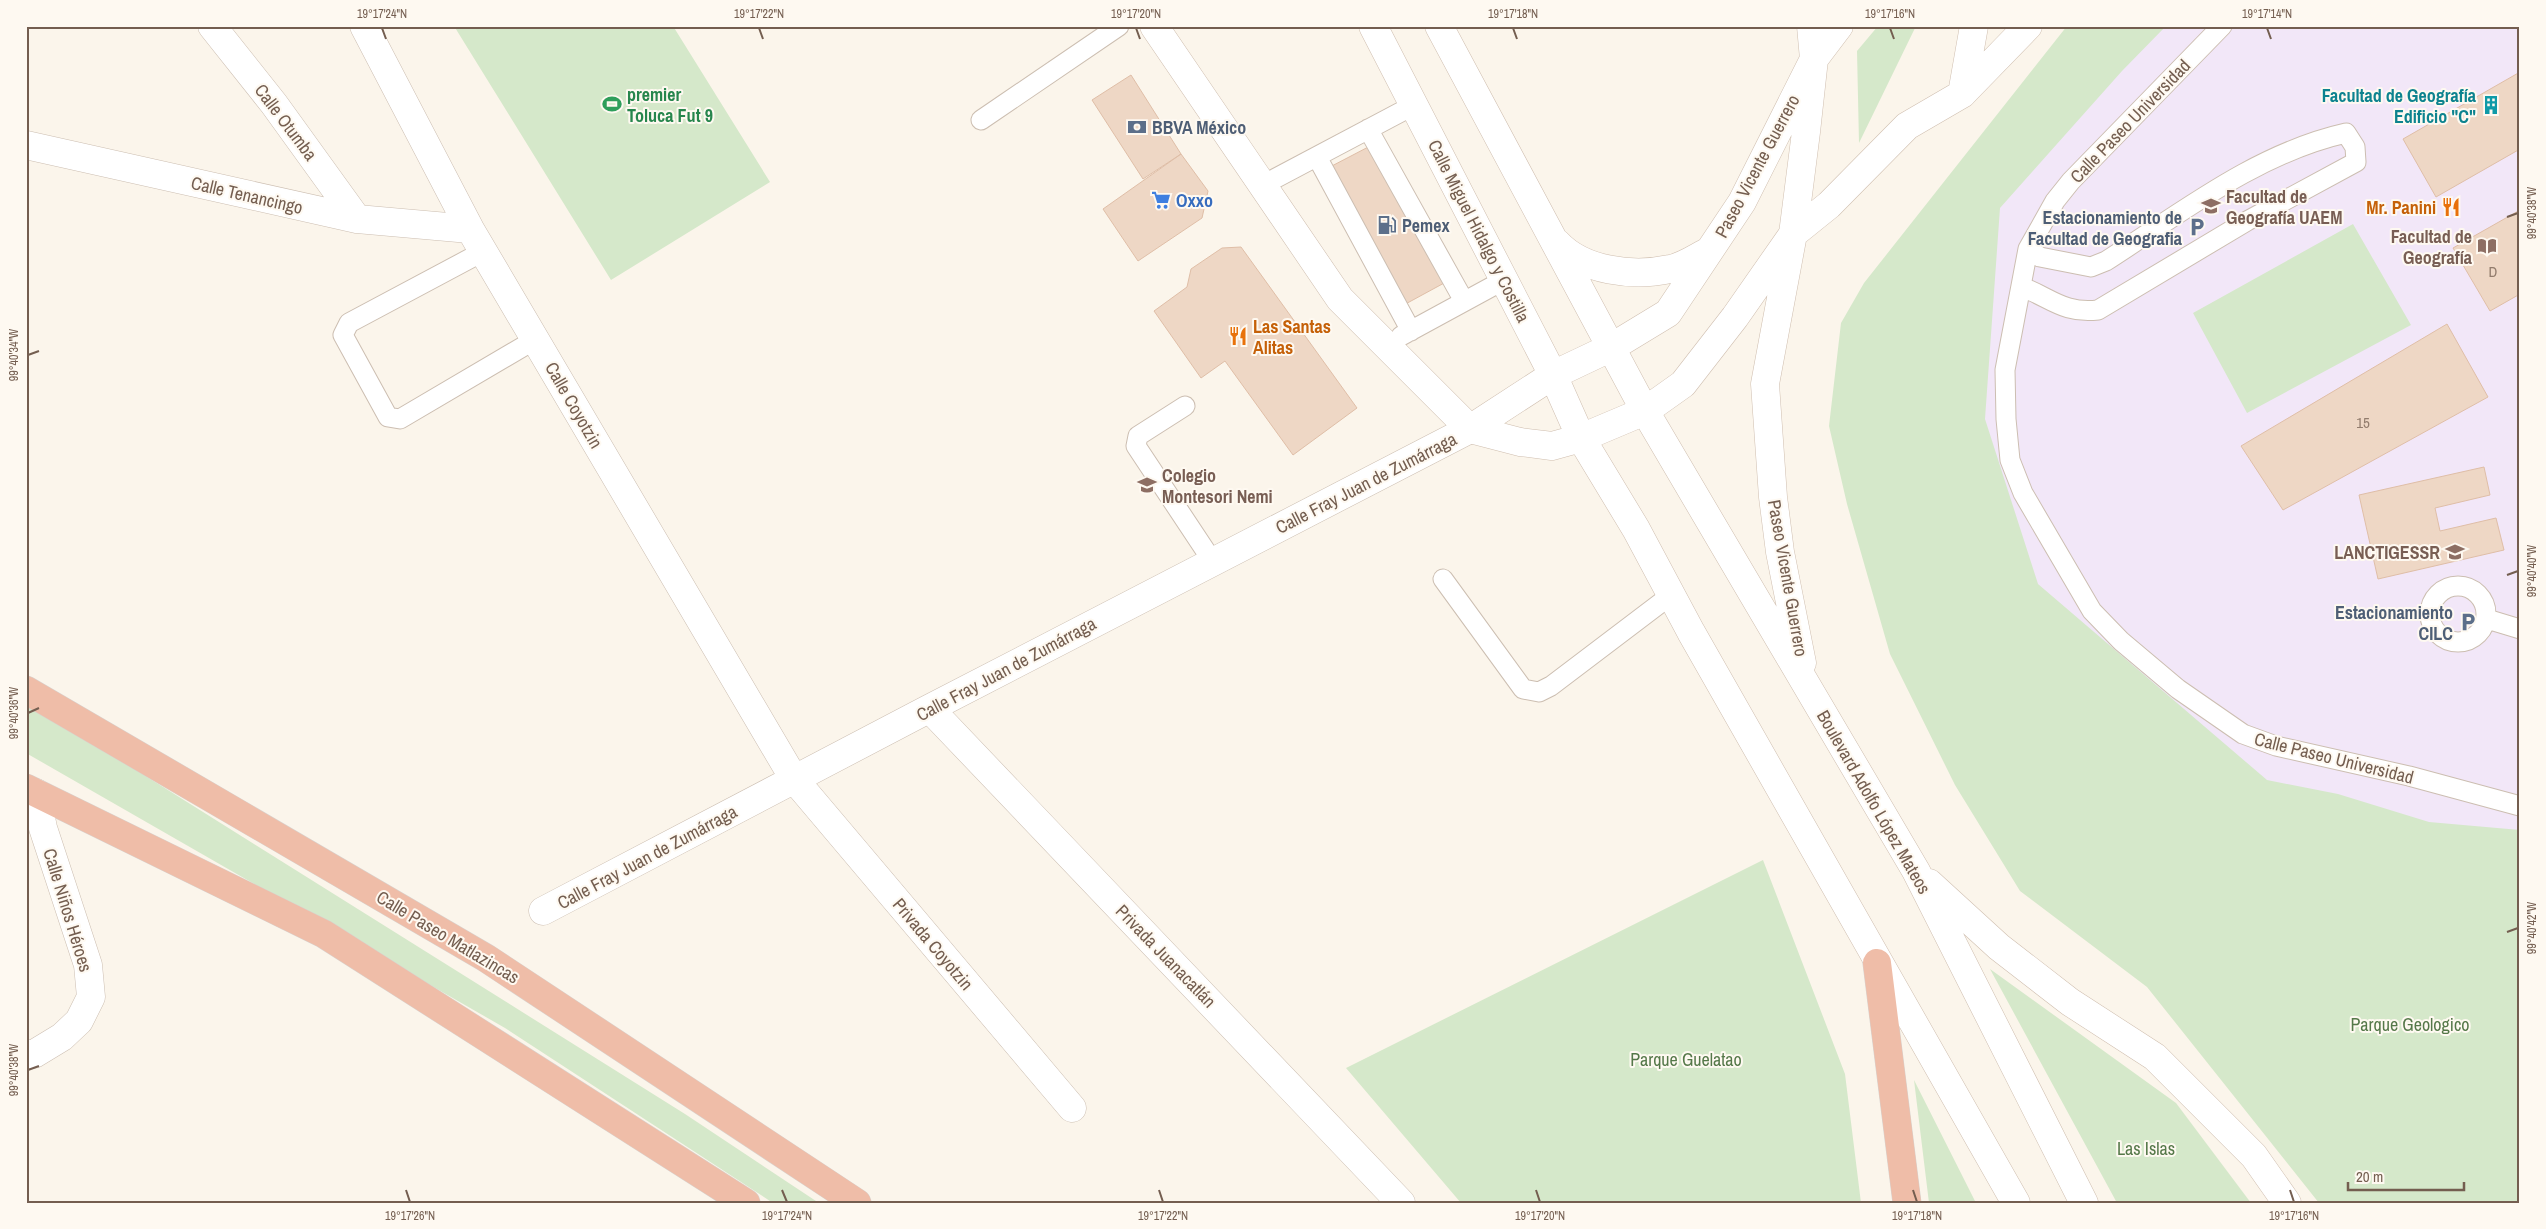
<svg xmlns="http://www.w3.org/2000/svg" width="2546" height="1229" font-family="'Archivo Narrow',sans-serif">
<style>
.education{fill:#f2e7f8}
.green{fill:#d5e8ca}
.building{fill:#eed7c5;stroke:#dfbea7}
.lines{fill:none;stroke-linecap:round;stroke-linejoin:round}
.lane-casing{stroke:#ccbeb1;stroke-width:21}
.street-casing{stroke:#ccbeb1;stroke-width:29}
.secondary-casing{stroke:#cfbeaf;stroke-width:29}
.highway-casing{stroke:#d8d2ce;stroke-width:29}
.lane{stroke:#fff;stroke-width:19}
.street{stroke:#fff;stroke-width:28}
.secondary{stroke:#fff;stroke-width:28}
.highway{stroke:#efbda8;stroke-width:28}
.ticks{fill:none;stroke:#745e50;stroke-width:2}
.labels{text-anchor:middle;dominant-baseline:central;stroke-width:4;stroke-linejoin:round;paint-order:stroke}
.number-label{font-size:15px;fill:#927c6d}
.leisure-label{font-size:18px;font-weight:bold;fill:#27864d;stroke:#fef9f1;text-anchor:start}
.culture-label{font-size:18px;font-weight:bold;fill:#0d838f;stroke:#fef9f1;text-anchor:end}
.street-label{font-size:18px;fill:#745e50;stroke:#fef9f1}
.service-label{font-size:18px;font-weight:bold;fill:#4e5e75;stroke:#fef9f1;text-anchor:start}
.education-label{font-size:18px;font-weight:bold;fill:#785e54;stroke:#fef9f1;text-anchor:start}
.shop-label{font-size:18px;font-weight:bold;fill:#366cbe;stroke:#fef9f1;text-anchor:start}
.food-label{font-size:18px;font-weight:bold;fill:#c56008;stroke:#fef9f1;text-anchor:end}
.park-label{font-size:18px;fill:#557849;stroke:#fef9f1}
.neatline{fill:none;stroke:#745e50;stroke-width:2}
.ticks-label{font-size:12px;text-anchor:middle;fill:#745e50}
</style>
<rect width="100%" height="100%" fill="#fbf5eb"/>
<path class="education" d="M2067,26H2520V1203H2319L1876,358Z"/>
<path class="green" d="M454,26H673L770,182L611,280Z
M1878,26H1916L1859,143L1857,51Z
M2067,26H2166L2122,71L2000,208L1985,419L2038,584L2267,780L2338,794L2429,822L2520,830V1203H2319L2147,987L2020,891L1955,785L1890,654L1847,504L1829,426L1841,323L1864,283Z
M2353,224L2411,325L2247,413L2193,313Z
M26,701L685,1114L819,1203H773L505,1028L26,753Z
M1763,860L1845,1074L1861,1203H1461L1346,1068Z
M1990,969L2176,1103L2251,1203H2117Z
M1914,1080L1976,1203H1929Z"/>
<path class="building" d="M2520,72V149L2436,197L2403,139Z
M1131,75L1181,154L1143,179L1092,100Z
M1374,144L1446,282L1400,307L1328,168Z
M1181,154L1208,191L1202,218L1138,261L1103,209Z
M2520,210V294L2490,311L2453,248Z
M1241,247L1357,408L1293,455L1225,361L1201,378L1154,311L1187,287L1191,269L1222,248Z
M2447,324L2488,397L2283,510L2241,446Z
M2484,467L2490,495L2435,508L2440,531L2496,518L2504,550L2378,579L2359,495Z"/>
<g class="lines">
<g class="lane-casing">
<path id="lane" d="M2222,26L2071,181L2055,201L2028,249L2005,370L2006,419L2010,460L2023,493L2092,611L2121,641L2178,689L2243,734L2276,746L2409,776L2520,806
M981,120L1119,26
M1368,129L1464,301
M1317,157L1411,331
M1261,186L1414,105
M484,251L349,323L343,335L388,417L400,419L536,339
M2022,287C2051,298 2064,314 2098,310L2247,221L2356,162L2355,147L2346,133C2257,153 2181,213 2106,261L2091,267L2040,257L2028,249
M1401,336L1504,280
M1185,406L1138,436L1136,446L1213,562
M1443,579L1523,689L1539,692L1551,686L1671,595
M2430 614a28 28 0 1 1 56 0a28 28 0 1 1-56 0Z
M2487,619L2520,629"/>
</g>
<g class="street-casing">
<path id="street" d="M212,26L274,104L357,219
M364,26L470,229L794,779L1072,1108
M26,145L357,219L470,229
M931,710L1401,1203
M543,911C851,748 1160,589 1470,429
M26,1054H34L62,1037L79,1021L91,997L88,965L43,828L36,793"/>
</g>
<g class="secondary-casing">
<path id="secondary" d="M1154,26L1340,299L1470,429L1520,442L1552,446L1581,438L1645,411L1683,384L1735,317L1793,234L1829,205L1907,126L1962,94L2028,26
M1373,26L1553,375L1581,438L1636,529L1691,632L2016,1203
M1439,26L1645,411L1916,871L2084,1203
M1962,94L1974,26
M1557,243C1583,271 1633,277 1670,269C1683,267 1697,257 1709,251
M1470,429L1553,375L1612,347L1668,313L1742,202L1814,59L1839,26
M1802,663L1780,552L1773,497L1765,384L1793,234L1806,132L1814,59L1811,26
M1929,883L1999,947L2070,1002L2155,1057L2254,1156L2287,1203"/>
</g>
<g class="highway-casing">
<path id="highway" d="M26,690L486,958L857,1203
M26,788L324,934L746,1203
M1877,963L1907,1203"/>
</g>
<use href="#lane" class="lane"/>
<use href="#street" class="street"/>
<use href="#secondary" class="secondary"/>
<use href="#highway" class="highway"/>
</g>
<path class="ticks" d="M382,28L386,39M759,28L763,39M1136,28L1140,39M1513,28L1517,39M1890,28L1894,39M2267,28L2271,39M2507,217L2518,213M28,355L39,351M2507,575L2518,571M28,713L39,708M2507,932L2518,928M28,1070L39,1066M406,1190L410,1202M782,1190L787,1202M1159,1190L1163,1202M1536,1190L1540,1202M1913,1190L1917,1202M2290,1190L2294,1202"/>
<defs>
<g id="stadium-bare" transform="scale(1.5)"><path d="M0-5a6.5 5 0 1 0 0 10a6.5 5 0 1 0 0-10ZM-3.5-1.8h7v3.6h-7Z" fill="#2e9e5b" stroke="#fef9f1" stroke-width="2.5" paint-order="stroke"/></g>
<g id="building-bare" transform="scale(1.5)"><path d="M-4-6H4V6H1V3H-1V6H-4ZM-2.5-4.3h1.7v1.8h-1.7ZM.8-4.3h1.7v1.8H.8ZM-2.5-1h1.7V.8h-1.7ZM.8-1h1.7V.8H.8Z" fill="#0f9aa8" stroke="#fef9f1" stroke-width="2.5" paint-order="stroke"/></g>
<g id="bank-bare" transform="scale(1.5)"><path d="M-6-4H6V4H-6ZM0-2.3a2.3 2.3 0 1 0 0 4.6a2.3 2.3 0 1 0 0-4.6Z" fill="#5c6f8a" stroke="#fef9f1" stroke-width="2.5" paint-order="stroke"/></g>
<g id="supermarket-bare" transform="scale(1.5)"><path d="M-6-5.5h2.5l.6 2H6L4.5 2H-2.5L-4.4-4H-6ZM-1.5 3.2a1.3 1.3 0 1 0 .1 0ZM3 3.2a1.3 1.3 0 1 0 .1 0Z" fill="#3f7fe0" stroke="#fef9f1" stroke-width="2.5" paint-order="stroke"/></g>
<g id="university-bare" transform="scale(1.5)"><path d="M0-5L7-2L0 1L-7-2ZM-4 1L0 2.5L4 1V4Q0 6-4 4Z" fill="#8d6e63" stroke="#fef9f1" stroke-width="2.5" paint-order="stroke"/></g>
<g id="restaurant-bare" transform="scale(1.5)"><path d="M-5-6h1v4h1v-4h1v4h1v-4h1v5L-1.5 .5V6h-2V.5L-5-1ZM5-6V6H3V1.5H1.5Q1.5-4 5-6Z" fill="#e8710a" stroke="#fef9f1" stroke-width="2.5" paint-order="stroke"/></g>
<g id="fuel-bare" transform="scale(1.5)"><path d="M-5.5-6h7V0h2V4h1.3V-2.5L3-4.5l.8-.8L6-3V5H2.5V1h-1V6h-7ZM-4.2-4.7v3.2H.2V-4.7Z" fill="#5c6f8a" stroke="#fef9f1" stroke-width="2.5" paint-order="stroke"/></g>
<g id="parking-bare" transform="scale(1.5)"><path d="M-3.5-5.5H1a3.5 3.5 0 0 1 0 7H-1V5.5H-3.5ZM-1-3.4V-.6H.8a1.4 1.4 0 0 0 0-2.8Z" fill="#5c6f8a" stroke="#fef9f1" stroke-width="2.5" paint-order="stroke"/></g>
<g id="library-bare" transform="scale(1.5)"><path d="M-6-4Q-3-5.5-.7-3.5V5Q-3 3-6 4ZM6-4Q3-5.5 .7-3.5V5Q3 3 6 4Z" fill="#8d6e63" stroke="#fef9f1" stroke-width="2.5" paint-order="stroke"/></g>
<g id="school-bare" transform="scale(1.5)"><path d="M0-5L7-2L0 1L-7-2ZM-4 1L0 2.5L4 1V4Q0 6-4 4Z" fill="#8d6e63" stroke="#fef9f1" stroke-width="2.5" paint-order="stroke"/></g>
</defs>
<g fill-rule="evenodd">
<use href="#stadium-bare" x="612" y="104"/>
<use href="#building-bare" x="2491" y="105"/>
<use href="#bank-bare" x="1137" y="127"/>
<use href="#supermarket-bare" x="1161" y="200"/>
<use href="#university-bare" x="2211" y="206"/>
<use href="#restaurant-bare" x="2451" y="207"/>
<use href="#fuel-bare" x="1387" y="225"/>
<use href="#parking-bare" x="2197" y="227"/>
<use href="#library-bare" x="2487" y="246"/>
<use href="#restaurant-bare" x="1238" y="336"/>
<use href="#school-bare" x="1147" y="485"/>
<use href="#university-bare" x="2455" y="552"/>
<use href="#parking-bare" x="2468" y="622"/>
</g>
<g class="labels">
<g class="number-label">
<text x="2493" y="271">D</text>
<text x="2363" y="422">15</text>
</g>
<g class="leisure-label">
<text x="627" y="94">premier<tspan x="627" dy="21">Toluca Fut 9</tspan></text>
</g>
<g class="culture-label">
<text x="2476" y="95">Facultad de Geografía<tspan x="2476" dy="21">Edificio "C"</tspan></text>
</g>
<g class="street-label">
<text transform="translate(2130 121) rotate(-46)">Calle Paseo Universidad</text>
<text transform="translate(286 122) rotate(53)">Calle Otumba</text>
<text transform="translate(1757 166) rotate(-62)">Paseo Vicente Guerrero</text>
<text transform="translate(247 195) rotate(13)">Calle Tenancingo</text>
<text transform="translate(1479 231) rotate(63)">Calle Miguel Hidalgo y Costilla</text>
<text transform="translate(574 405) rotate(60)">Calle Coyotzin</text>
<text transform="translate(1366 483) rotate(-27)">Calle Fray Juan de Zumárraga</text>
<text transform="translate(1788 578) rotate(80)">Paseo Vicente Guerrero</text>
<text transform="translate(1006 669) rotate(-28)">Calle Fray Juan de Zumárraga</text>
<text transform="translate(2334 758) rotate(14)">Calle Paseo Universidad</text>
<text transform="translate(1874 802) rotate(60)">Boulevard Adolfo López Mateos</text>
<text transform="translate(647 857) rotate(-28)">Calle Fray Juan de Zumárraga</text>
<text transform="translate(68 910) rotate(73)">Calle Niños Héroes</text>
<text transform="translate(448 937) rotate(31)">Calle Paseo Matlazincas</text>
<text transform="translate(933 944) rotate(50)">Privada Coyotzin</text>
<text transform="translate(1166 956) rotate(46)">Privada Juanacatlán</text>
</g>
<g class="service-label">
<text x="1152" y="127">BBVA México</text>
<text x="2182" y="217" text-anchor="end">Estacionamiento de<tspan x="2182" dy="21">Facultad de Geografia</tspan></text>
<text x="1402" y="225">Pemex</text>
<text x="2453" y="612" text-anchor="end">Estacionamiento<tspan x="2453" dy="21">CILC</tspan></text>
</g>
<g class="education-label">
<text x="2226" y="196">Facultad de<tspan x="2226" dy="21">Geografía UAEM</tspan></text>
<text x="2472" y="236" text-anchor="end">Facultad de<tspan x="2472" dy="21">Geografía</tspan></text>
<text x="1162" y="475">Colegio<tspan x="1162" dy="21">Montesori Nemi</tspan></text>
<text x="2440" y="552" text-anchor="end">LANCTIGESSR</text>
</g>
<g class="shop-label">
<text x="1176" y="200">Oxxo</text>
</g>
<g class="food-label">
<text x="2436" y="207">Mr. Panini</text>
<text x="1253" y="326" text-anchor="start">Las Santas<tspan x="1253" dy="21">Alitas</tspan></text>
</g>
<g class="park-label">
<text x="2410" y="1024">Parque Geologico</text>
<text x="1686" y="1059">Parque Guelatao</text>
<text x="2146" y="1148">Las Islas</text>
</g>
</g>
<rect width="2546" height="1229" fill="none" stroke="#fef9f1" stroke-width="55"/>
<path d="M2348 1182v8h116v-8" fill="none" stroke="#745e50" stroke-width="2.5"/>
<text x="2356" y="1182" font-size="15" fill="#745e50" stroke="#fef9f1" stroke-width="4" paint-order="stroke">20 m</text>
<rect x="28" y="28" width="2490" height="1174" class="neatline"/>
<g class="ticks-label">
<text x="382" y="18">19°17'24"N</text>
<text x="759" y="18">19°17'22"N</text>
<text x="1136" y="18">19°17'20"N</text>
<text x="1513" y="18">19°17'18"N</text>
<text x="1890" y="18">19°17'16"N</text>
<text x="2267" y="18">19°17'14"N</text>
<text transform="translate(2532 213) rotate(-90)" y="4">99°40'38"W</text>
<text transform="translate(14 355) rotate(-90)" y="4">99°40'34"W</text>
<text transform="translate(2532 571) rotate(-90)" y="4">99°40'40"W</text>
<text transform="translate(14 713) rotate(-90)" y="4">99°40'36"W</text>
<text transform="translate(2532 928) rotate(-90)" y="4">99°40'42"W</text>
<text transform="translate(14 1070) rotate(-90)" y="4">99°40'38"W</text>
<text x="410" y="1220">19°17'26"N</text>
<text x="787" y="1220">19°17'24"N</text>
<text x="1163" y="1220">19°17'22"N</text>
<text x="1540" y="1220">19°17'20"N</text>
<text x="1917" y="1220">19°17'18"N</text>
<text x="2294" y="1220">19°17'16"N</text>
</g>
</svg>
